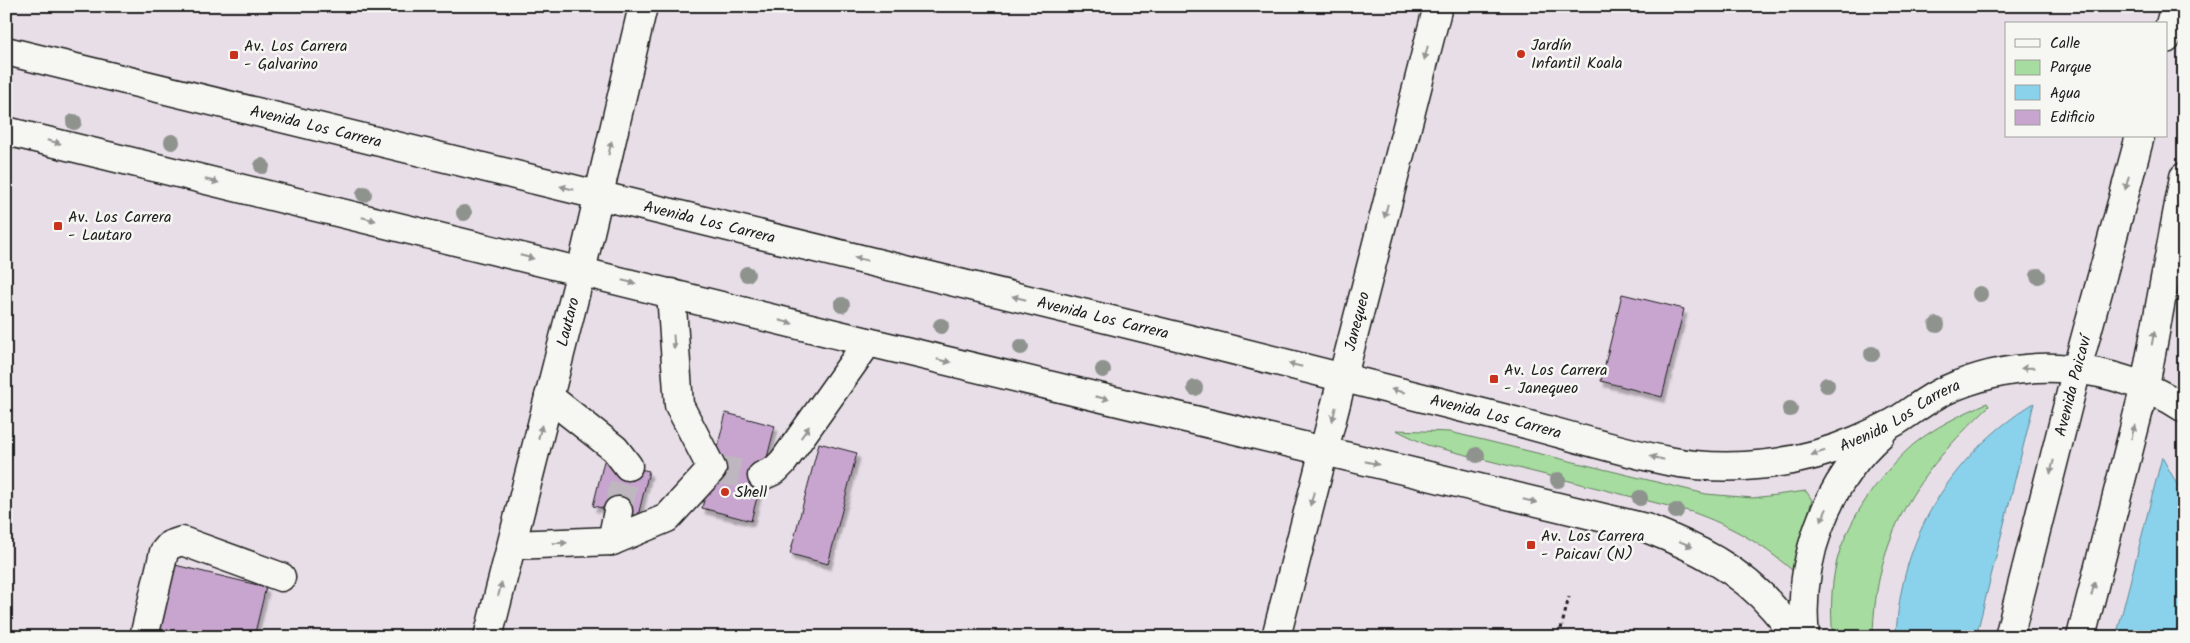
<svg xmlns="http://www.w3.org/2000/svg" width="2190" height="643" font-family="Kalam,sans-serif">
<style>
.green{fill:#a6dc9f;stroke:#617c5e}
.water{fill:#8ad2eb;stroke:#5e8998}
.building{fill:#c7a5cf;stroke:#1c1c1c;filter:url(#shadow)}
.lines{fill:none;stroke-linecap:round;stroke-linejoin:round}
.minor-tunnel{stroke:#bfb7bf;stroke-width:28;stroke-dasharray:28 14;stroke-linecap:butt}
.minor-casing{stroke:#1c1c1c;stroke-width:31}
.major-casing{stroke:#1c1c1c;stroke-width:31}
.path{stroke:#1c1c1c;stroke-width:3;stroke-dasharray:4 4;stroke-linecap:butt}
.minor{stroke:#f6f6f2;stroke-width:28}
.major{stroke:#f6f6f2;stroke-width:28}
.tree{fill:#8e938d}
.oneway{fill:#949492}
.poi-dot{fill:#c8321e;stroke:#f6f6f2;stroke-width:2}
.labels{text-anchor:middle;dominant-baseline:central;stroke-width:5;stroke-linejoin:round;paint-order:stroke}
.poi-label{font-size:16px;fill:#1c1c1c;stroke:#f6f6f2;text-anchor:start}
.street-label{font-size:16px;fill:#1c1c1c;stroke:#f6f6f2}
</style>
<defs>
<filter id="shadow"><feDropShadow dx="3" dy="5.5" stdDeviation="1" flood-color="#0004"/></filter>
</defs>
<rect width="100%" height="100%" fill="#e8dee8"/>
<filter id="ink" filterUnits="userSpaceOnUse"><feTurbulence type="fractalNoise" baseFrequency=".02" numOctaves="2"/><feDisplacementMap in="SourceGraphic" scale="10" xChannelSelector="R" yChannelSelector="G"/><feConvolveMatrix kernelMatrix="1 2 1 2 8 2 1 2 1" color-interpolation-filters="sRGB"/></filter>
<g filter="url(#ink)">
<path class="green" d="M1987,403L1989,406C1917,474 1875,534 1873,637H1833C1830,609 1831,577 1840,550C1854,511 1883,471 1914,444C1935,427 1962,414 1987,403Z
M1396,430L1450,432L1706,494L1753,498L1806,491L1812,500L1798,551V566L1792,570C1759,542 1733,527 1692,512L1427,445Z"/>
<path class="water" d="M2034,403L1976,637H1896C1900,538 1950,456 2034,403Z
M2162,457L2184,497V637H2116Z"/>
<path class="building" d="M1622,294L1684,309L1662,397L1601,381Z
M726,413L775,426L751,521L702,508Z
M819,443L857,453L828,564L790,554Z
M604,461L649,471L638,516L593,506Z
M175,565L266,587L254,637H158Z
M1451,630L1455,637H1440Z"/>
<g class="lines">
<path class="minor-tunnel" d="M712,469L762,476
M618,511L628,466"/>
<g class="minor-casing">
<g id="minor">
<path d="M549,397L615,449L628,466"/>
<path d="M762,476L775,470L783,462L868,342"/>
<path d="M612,541L618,511"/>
<path d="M512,545L612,541L667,518L712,469L679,405L671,293"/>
<path d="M144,637L164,552L170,545L182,541L281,577"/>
<path id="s1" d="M488,637L581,271L643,6"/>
<path id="s2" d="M1276,637L1438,6"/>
</g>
</g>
<g class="major-casing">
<g id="major">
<path d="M2166,39L2175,6"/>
<path id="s3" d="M6,51C399,147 792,242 1185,338C1291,364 1397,391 1503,418C1558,432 1613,450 1668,461C1730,473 1799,465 1857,440C1871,434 1885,428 1898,420C1914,410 1928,398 1946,390C2023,355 2113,362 2184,408"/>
<path d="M6,131L868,342L1646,528C1695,547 1740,569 1774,609C1782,618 1789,626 1794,637"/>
<path d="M1805,637C1797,564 1825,483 1881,434"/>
<path id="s4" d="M2009,637L2077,369L2140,136"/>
<path d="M2081,637L2145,386L2184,177"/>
</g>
</g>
<path class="path" d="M1559,637L1569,597"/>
<use href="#minor" class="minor"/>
<use href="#major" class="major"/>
</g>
<g class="tree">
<circle cx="74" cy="122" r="8"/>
<circle cx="172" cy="142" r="8"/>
<circle cx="262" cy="166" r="8"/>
<circle cx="364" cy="194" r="8"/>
<circle cx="464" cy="213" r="8"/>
<circle cx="747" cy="274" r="8"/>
<circle cx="2038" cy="276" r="8"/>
<circle cx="1980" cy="294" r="8"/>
<circle cx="842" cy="305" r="8"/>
<circle cx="1937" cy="325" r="8"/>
<circle cx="941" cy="326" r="8"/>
<circle cx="1021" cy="347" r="8"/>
<circle cx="1872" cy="354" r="8"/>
<circle cx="1103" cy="370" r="8"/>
<circle cx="1827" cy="385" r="8"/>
<circle cx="1195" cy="388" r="8"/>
<circle cx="1790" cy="409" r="8"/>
<circle cx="1477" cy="455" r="8"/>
<circle cx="1558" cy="480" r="8"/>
<circle cx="1640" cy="498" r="8"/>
<circle cx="1676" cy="511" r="8"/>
</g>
<defs><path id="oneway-solid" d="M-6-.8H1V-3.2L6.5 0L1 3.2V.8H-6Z" transform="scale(1.25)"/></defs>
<g class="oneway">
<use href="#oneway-solid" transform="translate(1426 53) rotate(104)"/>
<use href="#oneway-solid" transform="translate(54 142) rotate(14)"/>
<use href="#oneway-solid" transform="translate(610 148) rotate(-77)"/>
<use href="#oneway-solid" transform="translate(212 181) rotate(14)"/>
<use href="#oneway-solid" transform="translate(2127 183) rotate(105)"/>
<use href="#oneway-solid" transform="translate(567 188) rotate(-166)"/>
<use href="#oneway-solid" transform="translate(1386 211) rotate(104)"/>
<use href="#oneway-solid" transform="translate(369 219) rotate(14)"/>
<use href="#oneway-solid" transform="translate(527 257) rotate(14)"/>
<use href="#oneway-solid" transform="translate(861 259) rotate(-166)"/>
<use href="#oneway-solid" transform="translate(629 282) rotate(14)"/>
<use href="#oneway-solid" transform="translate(1019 298) rotate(-166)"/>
<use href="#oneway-solid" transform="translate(786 322) rotate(14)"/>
<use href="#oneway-solid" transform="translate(2153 338) rotate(-80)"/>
<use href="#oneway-solid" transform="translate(674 342) rotate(86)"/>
<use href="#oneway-solid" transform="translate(944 361) rotate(13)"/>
<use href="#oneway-solid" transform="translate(1295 365) rotate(-166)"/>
<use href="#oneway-solid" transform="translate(2028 368) rotate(176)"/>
<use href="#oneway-solid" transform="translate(1398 391) rotate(-166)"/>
<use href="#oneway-solid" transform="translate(1102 398) rotate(13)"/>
<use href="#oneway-solid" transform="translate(1334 414) rotate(104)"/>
<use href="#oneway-solid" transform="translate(540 432) rotate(-76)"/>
<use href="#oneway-solid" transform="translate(805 432) rotate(-55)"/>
<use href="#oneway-solid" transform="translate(2133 432) rotate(-76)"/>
<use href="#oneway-solid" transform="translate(1818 453) rotate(163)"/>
<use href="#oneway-solid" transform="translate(1657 458) rotate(-166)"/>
<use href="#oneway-solid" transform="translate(1372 463) rotate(14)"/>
<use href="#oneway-solid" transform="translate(2052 467) rotate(104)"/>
<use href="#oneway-solid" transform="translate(1312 499) rotate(105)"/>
<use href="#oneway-solid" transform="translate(1530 501) rotate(13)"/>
<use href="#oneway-solid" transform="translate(1824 515) rotate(113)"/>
<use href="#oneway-solid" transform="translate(560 543) rotate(-2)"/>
<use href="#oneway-solid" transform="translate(1686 544) rotate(23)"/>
<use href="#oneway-solid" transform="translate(500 589) rotate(-76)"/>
<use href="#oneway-solid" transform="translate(2093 589) rotate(-76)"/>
</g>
</g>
<g class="poi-dot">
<circle cx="1521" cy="54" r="5"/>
<rect x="229" y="50" width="10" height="10" rx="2.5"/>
<rect x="53" y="221" width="10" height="10" rx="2.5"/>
<rect x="1489" y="374" width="10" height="10" rx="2.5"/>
<circle cx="725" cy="492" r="5"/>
<rect x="1526" y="540" width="10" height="10" rx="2.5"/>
</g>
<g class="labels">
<g class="poi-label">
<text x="1531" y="45">Jardín<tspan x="1531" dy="18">Infantil Koala</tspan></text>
<text x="244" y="46">Av. Los Carrera<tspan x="244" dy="18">- Galvarino</tspan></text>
<text x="68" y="217">Av. Los Carrera<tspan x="68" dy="18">- Lautaro</tspan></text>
<text x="1504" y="370">Av. Los Carrera<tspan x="1504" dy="18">- Janequeo</tspan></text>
<text x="735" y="492">Shell</text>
<text x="1541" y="536">Av. Los Carrera<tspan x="1541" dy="18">- Paicaví (N)</tspan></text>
</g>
<g class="street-label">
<text stroke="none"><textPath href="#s3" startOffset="319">Avenida Los Carrera</textPath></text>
<text stroke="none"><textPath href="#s3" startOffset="724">Avenida Los Carrera</textPath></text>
<text stroke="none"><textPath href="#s3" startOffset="1129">Avenida Los Carrera</textPath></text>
<text stroke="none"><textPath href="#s1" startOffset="325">Lautaro</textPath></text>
<text stroke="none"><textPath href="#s2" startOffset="326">Janequeo</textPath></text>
<text stroke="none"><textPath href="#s4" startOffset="259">Avenida Paicaví</textPath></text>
<text stroke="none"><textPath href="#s3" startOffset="1954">Avenida Los Carrera</textPath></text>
<text stroke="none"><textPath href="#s3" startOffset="1534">Avenida Los Carrera</textPath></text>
</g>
</g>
<rect width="2190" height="643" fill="none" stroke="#f6f6f2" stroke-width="25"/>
<rect x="12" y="12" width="2165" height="618" fill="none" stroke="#1c1c1c" stroke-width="2" filter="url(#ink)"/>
<rect x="2005" y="22" width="162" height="115" fill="#f6f6f2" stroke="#9f9f9c"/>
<rect x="2015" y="39" width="25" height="8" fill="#f6f6f2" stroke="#9f9f9c"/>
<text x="2050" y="48" font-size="15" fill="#1c1c1c">Calle</text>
<rect x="2015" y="60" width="25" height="15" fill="#a6dc9f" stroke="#9f9f9c"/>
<text x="2050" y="72" font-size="15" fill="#1c1c1c">Parque</text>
<rect x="2015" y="85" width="25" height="15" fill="#8ad2eb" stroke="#9f9f9c"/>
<text x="2050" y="98" font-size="15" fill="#1c1c1c">Agua</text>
<rect x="2015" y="110" width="25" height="15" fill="#c7a5cf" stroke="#9f9f9c"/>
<text x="2050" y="122" font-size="15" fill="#1c1c1c">Edificio</text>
</svg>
